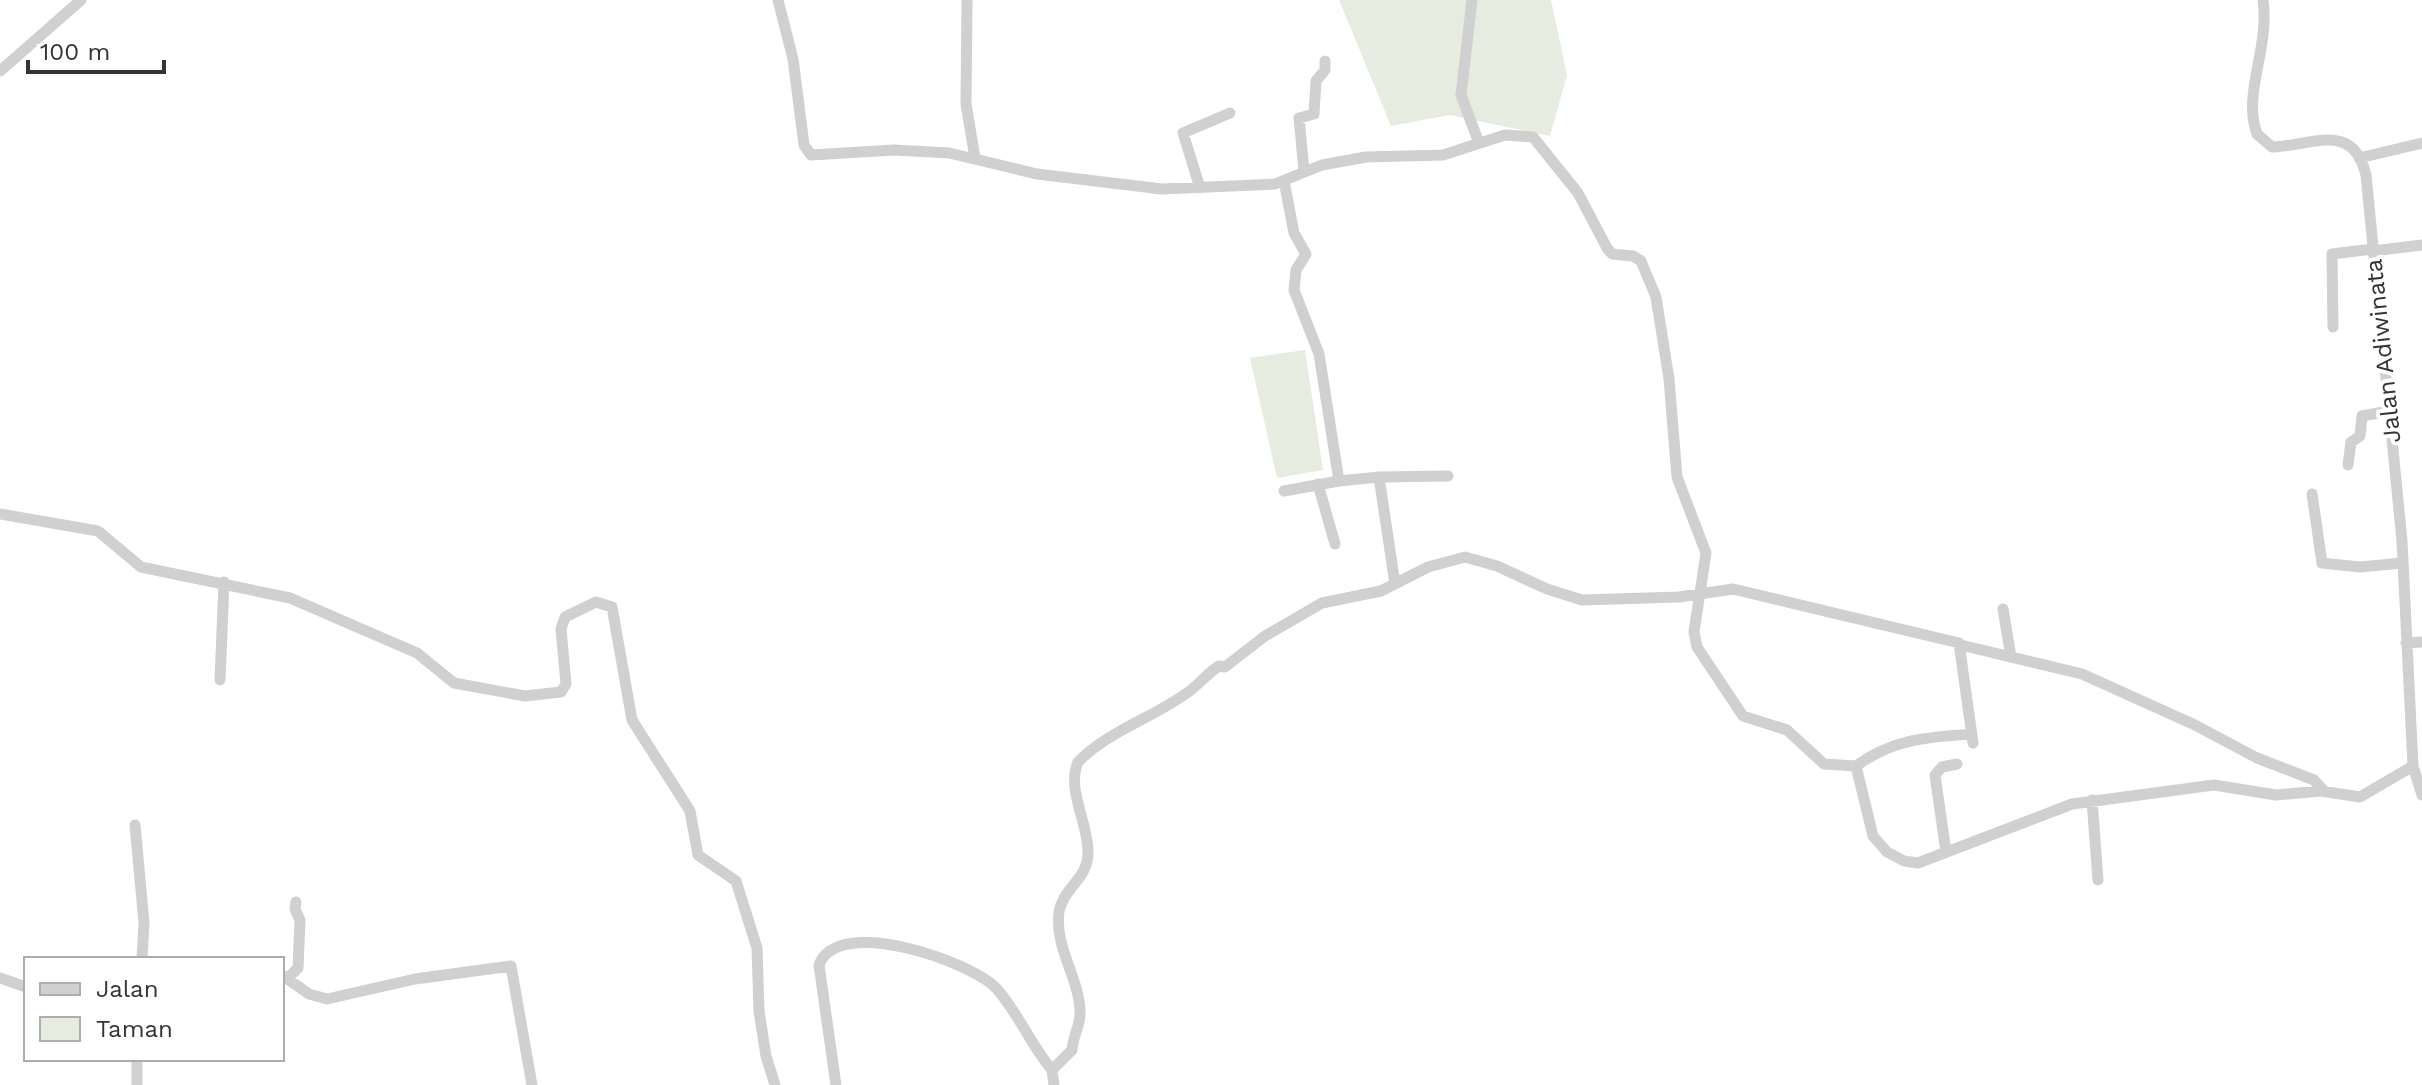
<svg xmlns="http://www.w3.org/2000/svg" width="2422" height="1085" font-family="'Work Sans',sans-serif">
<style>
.green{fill:#e6ecdf}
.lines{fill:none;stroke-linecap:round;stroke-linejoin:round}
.street{stroke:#d0d0d0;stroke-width:11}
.labels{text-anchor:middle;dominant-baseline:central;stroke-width:8;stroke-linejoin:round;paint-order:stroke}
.street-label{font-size:24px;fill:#333;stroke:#fff}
</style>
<rect width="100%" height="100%" fill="#fff"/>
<path class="green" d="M1339,0H1551L1567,75L1550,136L1450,115L1391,126Z
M1305,350L1323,470L1277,478L1250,358Z"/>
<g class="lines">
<path class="street" d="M778,0L793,59L804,145L811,155L894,150L949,153L1037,174L1162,189L1275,184L1322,165L1366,157L1443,155L1505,135L1533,137L1578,193L1607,248L1612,254L1633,256L1641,261L1656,297L1669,379L1677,477L1706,553L1694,632L1697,647L1743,716L1787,730L1824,764L1856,766L1873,836L1887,852L1904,861L1918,863L2072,804L2214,785L2276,795L2321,791L2360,797L2413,766
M967,0L966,104L975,158
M1472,0L1461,95L1479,143
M2263,0C2270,48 2242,94 2257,134L2272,147C2311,146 2353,120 2366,175L2402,541L2413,766L2422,795
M0,71L81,0
M2359,158L2422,143
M1304,171L1299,118L1314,114L1316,81L1325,70V61
M1284,181L1294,233L1306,254L1296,270L1294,290L1319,354L1339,481L1379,477L1395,584
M1200,188L1183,133L1230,113
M2373,251L2422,245
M2333,327L2332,254L2373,249
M2348,465L2351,442L2360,436L2362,416L2389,411
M1379,477L1448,476
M1318,484L1335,544
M1284,491L1339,481
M2312,494L2322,563L2360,567L2402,563
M0,514L98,531L141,567L290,598L417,653L454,683L525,696L561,692L566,684L561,629L565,617L596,602L612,607L632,720L690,811L698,855L736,881L757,948L759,1011L766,1056L775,1085
M2003,609L2011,657
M2406,643L2422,642
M1961,645L2082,674L2195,725L2257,758L2314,780L2324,791
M220,680L224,582
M1856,766C1893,739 1928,737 1972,734
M2092,800L2098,880
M135,825L144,923L142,959
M1946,852L1935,775L1942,767L1957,764
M282,975L309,994L327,999L415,979L511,966L532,1085
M289,977L298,968L300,920L295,909L296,902
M0,978L26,987
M137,1059V1085
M836,1085L819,965C837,914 973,962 997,989C1018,1013 1031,1045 1052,1070
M1054,1085L1052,1070L1072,1050C1073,1036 1080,1025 1080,1015C1081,980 1054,948 1059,912C1063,888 1088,879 1088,853C1089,824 1066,790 1078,762C1109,730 1156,717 1191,690C1201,682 1208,673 1219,666L1225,667L1265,636L1322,603L1381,591L1428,567L1465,557L1497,566L1547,589L1582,600L1679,597L1733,589L1959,643L1973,743"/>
</g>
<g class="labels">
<g class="street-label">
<text transform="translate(2383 351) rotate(-96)">Jalan Adiwinata</text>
</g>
</g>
<rect x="24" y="957" width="260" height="104" fill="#ffffff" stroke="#adadad" stroke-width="2"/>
<rect x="40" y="983" width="40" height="12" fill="#d0d0d0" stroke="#adadad" stroke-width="2"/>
<text x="96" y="997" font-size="24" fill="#333333">Jalan</text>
<rect x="40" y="1017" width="40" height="24" fill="#e6ecdf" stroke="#adadad" stroke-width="2"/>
<text x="96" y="1037" font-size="24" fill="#333333">Taman</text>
<path d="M28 60v12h136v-12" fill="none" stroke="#333333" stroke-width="4"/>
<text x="40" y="60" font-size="24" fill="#333333" stroke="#ffffff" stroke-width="6" paint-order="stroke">100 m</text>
</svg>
